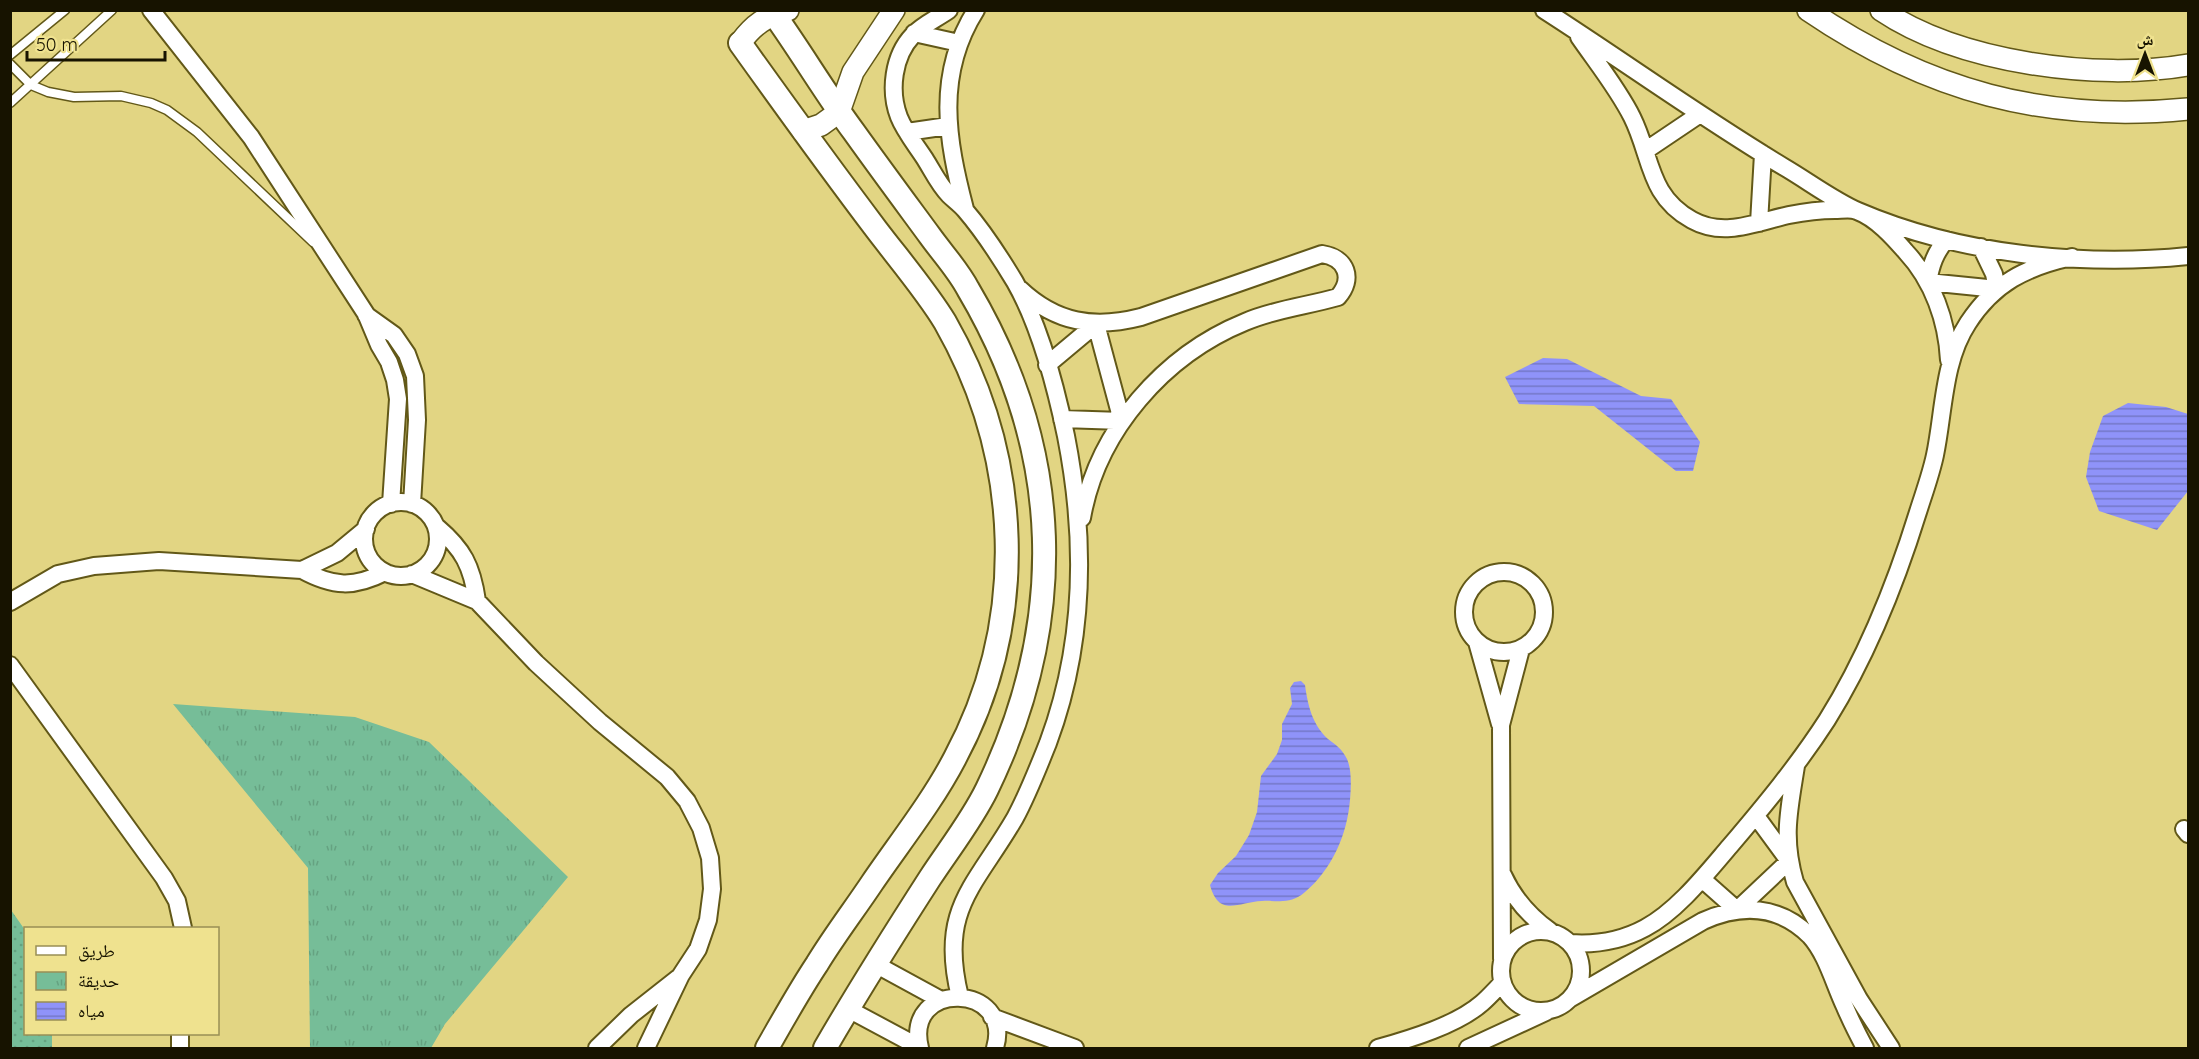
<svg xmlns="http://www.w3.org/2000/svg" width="2199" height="1059" font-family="Quicksand,'Noto Naskh Arabic',sans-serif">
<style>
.grass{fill:url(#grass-dots)}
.park{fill:url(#park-tufts)}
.water{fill:url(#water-rules)}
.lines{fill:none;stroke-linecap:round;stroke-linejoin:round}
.service-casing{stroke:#625818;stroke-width:11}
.minor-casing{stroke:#625818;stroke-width:20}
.tertiary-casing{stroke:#625818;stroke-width:24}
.secondary-casing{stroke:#625818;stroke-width:26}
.service{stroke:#fff;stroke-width:8}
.minor{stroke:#fff;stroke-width:16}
.tertiary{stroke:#fff;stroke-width:21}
.secondary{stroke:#fff;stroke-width:22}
</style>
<defs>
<pattern id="grass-dots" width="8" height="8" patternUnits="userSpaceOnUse" patternTransform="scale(1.5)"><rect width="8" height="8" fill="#76bd98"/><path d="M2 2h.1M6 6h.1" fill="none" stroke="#65a281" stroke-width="1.8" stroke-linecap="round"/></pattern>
<pattern id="park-tufts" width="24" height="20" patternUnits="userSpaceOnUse" patternTransform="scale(1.5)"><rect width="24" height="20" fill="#76bd98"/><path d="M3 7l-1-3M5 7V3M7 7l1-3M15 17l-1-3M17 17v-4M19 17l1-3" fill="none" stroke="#65a281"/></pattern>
<pattern id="water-rules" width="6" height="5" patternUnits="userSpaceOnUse" patternTransform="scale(1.5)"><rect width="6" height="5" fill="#8f93f9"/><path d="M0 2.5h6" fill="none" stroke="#7477c7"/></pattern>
</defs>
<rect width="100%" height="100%" fill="#e2d583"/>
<path class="grass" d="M11,910L25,930L26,1034H52V1048H11Z"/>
<path class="park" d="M173,704L355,717L429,742L568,877L445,1024L431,1048H310L308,868Z"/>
<path class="water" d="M1543,358L1567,359L1641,396L1671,399L1700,442L1693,471H1676L1594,406L1519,404L1505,377Z
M2128,403L2166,407L2188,414V491L2157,530L2099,511L2086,477L2090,452L2103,416Z
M1301,681L1305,685C1308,706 1312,724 1328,739C1336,745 1342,749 1347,759C1352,770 1351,788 1350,800C1347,835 1332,869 1305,892C1290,905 1279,900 1262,901C1238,902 1219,918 1210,885L1218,873L1236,856L1249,835L1257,812L1261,776L1277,754L1282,740V724L1292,704L1290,688L1294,682Z"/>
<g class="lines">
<g class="service-casing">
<path id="service" d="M10,55L65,10
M10,64L31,85L48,92L74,97L121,96L151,103L167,110L197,132L313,242
M10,103L112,10"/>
</g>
<g class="minor-casing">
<path id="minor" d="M151,10L251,137L366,314L379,345L389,362L395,380L398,399L391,504
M949,10C938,18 922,25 913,35C893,56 889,91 899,117C905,132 916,145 925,159C932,170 939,185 949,195C954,200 960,204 965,210C983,231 1000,257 1015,282C1039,324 1056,388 1066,436C1086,538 1085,644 1048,743C1038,768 1028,794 1015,818C975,887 938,909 960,997
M1544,10C1625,62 1702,118 1784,167C1808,181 1833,200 1858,211C1958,254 2081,267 2188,256
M914,33L959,43
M1579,37C1597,63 1618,89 1632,117C1652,157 1648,196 1692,220C1724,238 1757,222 1789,215C1804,212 1820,210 1835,210C1841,210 1851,208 1857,211C1876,218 1893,237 1906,252C1933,281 1947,321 1949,360
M907,132L948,126
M1645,151L1700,114
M965,209C947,140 935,75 976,10
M1759,223L1763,154
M1946,240C1935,253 1931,265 1928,282L1997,289L1994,274L1981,247
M1020,289C1056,323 1094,329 1141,317L1322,254C1347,258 1354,279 1338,297C1307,306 1275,309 1245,322C1164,355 1097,431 1082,518
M366,315L394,335L407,354L415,376L417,420L412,504
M1047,365L1096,324L1122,421L1062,419
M364 539a37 37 0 1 1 74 0a37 37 0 1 1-74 0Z
M437,527C463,549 472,566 477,601
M302,570C333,587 354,588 385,572
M1464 612a40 40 0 1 1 80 0a40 40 0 1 1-80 0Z
M412,574L477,601L536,663L600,722L667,777L687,801L701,828L710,858L712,889L708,920L698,949L681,975L646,1048
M10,602L58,574L94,566L159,561L302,570L337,553L366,529
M1477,642L1500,724
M10,665L164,878L177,901L183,928
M1796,766C1789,810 1782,838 1795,882L1859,999L1891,1048
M2184,829L2188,834
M1503,875C1514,899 1529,916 1550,931
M1702,879L1737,910L1789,861L1756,816
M1501 971a40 40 0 1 1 80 0a40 40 0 1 1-80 0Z
M1570,943C1597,945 1621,941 1645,928C1677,911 1706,874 1730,846C1764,806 1798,765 1827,720C1867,656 1896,583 1918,512C1924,493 1931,474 1935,455C1944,412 1943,361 1968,323C1994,283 2026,267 2072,257
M1502,959L1501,725L1521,649
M875,964L941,1000
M1571,998L1703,921C1741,904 1779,905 1810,936C1827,955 1834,984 1845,1007C1851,1021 1858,1035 1865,1048
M848,1009L919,1047
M992,1017L1075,1048
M180,1048V1034
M597,1048L631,1015L678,978
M920,1048C903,979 1014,983 995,1048
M1378,1048C1410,1039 1457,1025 1482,1003C1489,997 1496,989 1502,983
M1468,1048L1546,1012"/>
</g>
<g class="tertiary-casing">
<path id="tertiary" d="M1808,10C1927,91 2045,123 2188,109
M1881,10C1960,63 2097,81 2188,65
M740,43C754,24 765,17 788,10
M803,131L821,125L839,112L853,72L894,10"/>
</g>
<g class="secondary-casing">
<path id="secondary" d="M771,10C800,50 825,93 854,132C879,167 905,202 930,236C943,254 958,270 968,289C1064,451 1068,621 987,789C972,820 949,849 930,878C894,934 858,991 825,1048
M740,43C785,106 830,168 876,229C898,258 927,292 945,322C1022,457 1029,620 955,758C932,802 900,842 872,883C854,910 834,936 817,964C799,991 783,1020 767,1048"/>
</g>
<use href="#service" class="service"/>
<use href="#minor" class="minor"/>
<use href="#tertiary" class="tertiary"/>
<use href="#secondary" class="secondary"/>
</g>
<rect width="2199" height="1059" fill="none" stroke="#171300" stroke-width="24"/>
<rect x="24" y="927" width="195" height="108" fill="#efe28f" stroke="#998f56" stroke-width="1.5"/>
<rect x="36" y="946" width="30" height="9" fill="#ffffff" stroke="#998f56" stroke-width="1.5"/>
<text x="78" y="957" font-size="18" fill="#171300">طريق</text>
<rect x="36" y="972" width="30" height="18" fill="url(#park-tufts)" stroke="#998f56" stroke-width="1.5"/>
<text x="78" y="987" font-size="18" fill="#171300">حديقة</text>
<rect x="36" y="1002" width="30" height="18" fill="url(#water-rules)" stroke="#998f56" stroke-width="1.5"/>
<text x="78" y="1017" font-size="18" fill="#171300">مياه</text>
<g transform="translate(2145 54)" stroke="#efe28f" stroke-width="4.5" paint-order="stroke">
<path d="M0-4.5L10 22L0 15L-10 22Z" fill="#171300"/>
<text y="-9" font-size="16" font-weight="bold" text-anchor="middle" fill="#171300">ش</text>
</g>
<path d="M27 51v9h138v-9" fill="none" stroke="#171300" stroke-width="3"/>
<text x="36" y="51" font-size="18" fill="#171300" stroke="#efe28f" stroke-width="4.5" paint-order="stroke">50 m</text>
</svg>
